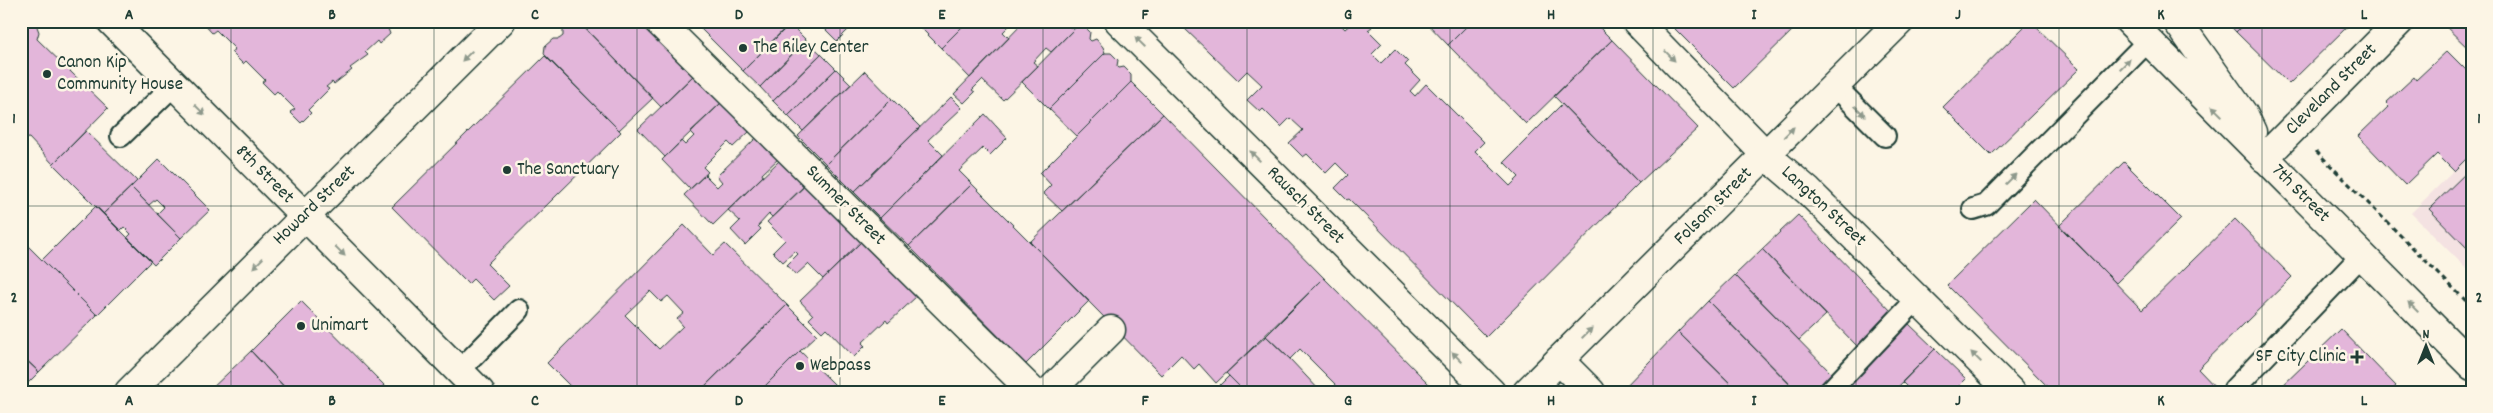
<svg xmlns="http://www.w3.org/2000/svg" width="2493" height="413" font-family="Dekko,sans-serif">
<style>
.built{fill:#f4e2e2}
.building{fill:#e3b6da;stroke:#1f3d34;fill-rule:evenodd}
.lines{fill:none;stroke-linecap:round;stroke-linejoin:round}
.lane-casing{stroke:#1f3d34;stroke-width:24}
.street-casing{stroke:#1f3d34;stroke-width:31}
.secondary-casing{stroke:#1f3d34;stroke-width:31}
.path{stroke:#1f3d34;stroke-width:3;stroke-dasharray:5 4;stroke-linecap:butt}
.lane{stroke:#fcf5e5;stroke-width:20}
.street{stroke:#fcf5e5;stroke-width:28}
.secondary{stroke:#fcf5e5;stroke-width:28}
.oneway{fill:#8e998c}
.grid{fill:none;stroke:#1f3d34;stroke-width:1;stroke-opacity:0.55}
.poi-dot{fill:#1f3d34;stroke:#fcf5e5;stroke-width:2}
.labels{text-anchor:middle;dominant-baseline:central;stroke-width:5;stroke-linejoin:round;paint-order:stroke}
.poi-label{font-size:19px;fill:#1f3d34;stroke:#fcf5e5;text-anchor:start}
.street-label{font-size:19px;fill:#1f3d34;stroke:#fcf5e5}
.neatline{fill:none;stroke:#1f3d34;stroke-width:2}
.grid-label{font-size:16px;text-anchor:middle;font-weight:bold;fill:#1f3d34}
</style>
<rect width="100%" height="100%" fill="#fcf5e5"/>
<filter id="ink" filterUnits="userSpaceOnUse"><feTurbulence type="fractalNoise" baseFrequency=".02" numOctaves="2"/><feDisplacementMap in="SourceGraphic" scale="10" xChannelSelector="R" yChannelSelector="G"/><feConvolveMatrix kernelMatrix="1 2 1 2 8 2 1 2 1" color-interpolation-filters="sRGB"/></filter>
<g filter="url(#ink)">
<path class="built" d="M2472,153V274L2411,213Z"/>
<path class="building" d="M21,21H32L36,24L39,32L37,39L108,108L53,164L29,138L21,140Z
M201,21H385L390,34L379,44L377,41L365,52L368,55L350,68L352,70L334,84L332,82L326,87L329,89L308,110L311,113L301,123L290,112L295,109L277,91L274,94L262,82L265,80L246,61L243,64L231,52L235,49L216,30L212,33Z
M578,21L653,98L619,130L544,54L545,46L553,39H559L563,36V30L571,23Z
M642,21L694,75L661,107L579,22Z
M693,21H792L743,71Z
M817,21H857L837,41Z
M914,21H968L941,48Z
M968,21H1014L1003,32L1009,38L970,78L941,48Z
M1025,21H1068V25L1073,30L1051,52L1046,48L1033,62L1038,66L1003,100L982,80L972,90L975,92L964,103L954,94Z
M1189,21H1337L1345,29L1354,21H1366L1372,27L1368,30L1382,44L1372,54L1381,63L1395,49L1408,62L1405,65L1420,80L1410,91L1415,96L1426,84L1484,142L1475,151L1510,186L1519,177L1504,162L1562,104L1639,183L1486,337L1349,199L1347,200L1335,188L1348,175L1336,163L1326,173L1307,154L1303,157L1289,143L1303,130L1290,118L1281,127L1263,109L1260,112L1247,100L1262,85L1247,71L1238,80L1183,27Z
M1425,21H1472L1448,45Z
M1472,21H1593L1612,40L1526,124L1448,45Z
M1667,21H1802L1734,88Z
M2030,21L2079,69L1991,155L1943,107Z
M2226,21H2247L2236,32Z
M2247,21H2353L2289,84L2236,32Z
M2440,21H2472V52Z
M790,24L806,40L760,87L743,71Z
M1078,25L1084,26L1090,32L1089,39L1091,41L1096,39L1103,47L1105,53L1049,109L1022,82Z
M806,40L821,54L773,101L760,87Z
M1612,40L1698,128L1639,183L1554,96Z
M2447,51L2472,76V153L2454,171L2437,154L2405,185L2358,136L2389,106L2386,103L2414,77L2416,80Z
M1105,53H1111L1118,60L1117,66L1119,68L1124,67L1131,74V82L1077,136L1049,109Z
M821,54L836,69L788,116L773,101Z
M545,56L621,132L487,264L509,286L494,300L473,279L468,284L392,207Z
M836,69L851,84L803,131L788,116Z
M865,71L892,99L826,164L798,136Z
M694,75L721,103L665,157L638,129Z
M1131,82L1163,114L1062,211L1043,193L1051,185L1040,173Z
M951,97L962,108L928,140L943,155L880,218L854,192Z
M892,99L920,127L854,192L826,164Z
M721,103L737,119L740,118L747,124V129L749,132L733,147L728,142L703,167L708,172L690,189L662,160L681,141L685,145L694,136L690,132Z
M985,114L1007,138L990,155L983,148L959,171L972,184L909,246L880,218Z
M1163,114L1324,278L1216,383L1199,364L1194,369L1181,355L1161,375L1030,242Z
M86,131L137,181L103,214L53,164Z
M758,136L779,158L762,174L763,176L713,225L684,195L705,175L717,187L722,182L717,176Z
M159,159L210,210L181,238L157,214L164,207L156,199L149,205L131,187Z
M779,161L789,171H793L802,180L804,186L772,217L769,214L758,226L761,229L745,245L731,230L740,221L728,210Z
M2124,162L2181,219L2116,283L2059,226Z
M2472,167V253L2429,209Z
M808,183L863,240L823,279L808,264L796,275L787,265L798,254L795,251L783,262L773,252L785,240L767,222Z
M972,184L1089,301L1026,364L909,246Z
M131,187L181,238L154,265L127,238L131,234L124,227L120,231L103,214Z
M2034,199L2142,310L2235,219L2292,277L2198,369L2220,392H2053L1947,285Z
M96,206L151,261L97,315L42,260Z
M1798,215L1895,315L1860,349L1762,249Z
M684,225L713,255L725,244L787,305L699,392H576L547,363ZM650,291L661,302L668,296L684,313L677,319L683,326L659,349L625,315Z
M21,239L97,315L39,372L21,355Z
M863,240L917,296L888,323L886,320L862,343L865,346L854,357L826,328L822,332L809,319L813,315L800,301Z
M1762,249L1826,315L1799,340L1735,275Z
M1735,275L1833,375L1816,392H1797L1708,301Z
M1324,278L1433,388L1429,392H1343L1300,349L1290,359L1266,336Z
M301,301L384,385L377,392H289L251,351Z
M1708,301L1793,387L1788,392H1739L1678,332Z
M787,305L817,335L800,351L759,392H699Z
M1908,323L1935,349L1893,392H1840Z
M2341,329L2396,386L2390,392H2276Z
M1678,332L1739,392H1620Z
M1266,336L1290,359L1321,392H1245L1226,373Z
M1935,349L1966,379L1953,392H1912L1902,382Z
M251,351L289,392H208Z
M800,351L830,380L842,392H759Z
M21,355L39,372L21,390Z
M1229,376L1245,392H1213Z
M384,385L390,392H377Z"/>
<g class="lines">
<g class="lane-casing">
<path id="lane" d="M1835,86L1885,136
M121,136L175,84
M1973,209L1986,205L2148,41
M459,371L519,310
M2234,389L2361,256
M1829,392L1917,299"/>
</g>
<g class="street-casing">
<path id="street" d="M658,21L1033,392
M1119,21L1491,392
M1636,21L1766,155L1808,191L2011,392
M2264,158L2400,21
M1559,360L1591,392
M1049,392L1111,330"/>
</g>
<g class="secondary-casing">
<path id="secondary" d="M111,21L480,392
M2129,21L2472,366
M2177,21L2244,115L2252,132
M129,392L501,21
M1527,392L1900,21"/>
</g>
<path class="path" d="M2316,151L2472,307"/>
<use href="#lane" class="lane"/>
<use href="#street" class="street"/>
<use href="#secondary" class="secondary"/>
</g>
<defs><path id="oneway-solid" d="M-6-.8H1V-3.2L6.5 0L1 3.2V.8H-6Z" transform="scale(1.25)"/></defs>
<g class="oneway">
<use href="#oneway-solid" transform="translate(1140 42) rotate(-135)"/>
<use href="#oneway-solid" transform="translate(467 56) rotate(135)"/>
<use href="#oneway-solid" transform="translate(1670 56) rotate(46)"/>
<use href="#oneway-solid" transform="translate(2125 64) rotate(-45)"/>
<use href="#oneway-solid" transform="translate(200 110) rotate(45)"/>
<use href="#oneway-solid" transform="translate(1860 111) rotate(45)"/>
<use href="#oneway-solid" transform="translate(2217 111) rotate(-135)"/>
<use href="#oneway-solid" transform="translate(1789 132) rotate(-45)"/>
<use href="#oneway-solid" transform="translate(1255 156) rotate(-135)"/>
<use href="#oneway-solid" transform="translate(2011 179) rotate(-45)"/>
<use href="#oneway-solid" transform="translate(340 251) rotate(45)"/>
<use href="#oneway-solid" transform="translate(258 263) rotate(135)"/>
<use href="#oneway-solid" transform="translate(2413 307) rotate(-135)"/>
<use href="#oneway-solid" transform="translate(1587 333) rotate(-45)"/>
<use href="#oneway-solid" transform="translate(1457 357) rotate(-135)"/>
<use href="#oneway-solid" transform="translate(1976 357) rotate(-135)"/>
</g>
</g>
<path class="grid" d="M231,21V392M434,21V392M637,21V392M840,21V392M1043,21V392M1247,21V392M1450,21V392M1653,21V392M1856,21V392M2059,21V392M2262,21V392M21,206H2472"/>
<g class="poi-dot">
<circle cx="743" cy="48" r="5"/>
<circle cx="47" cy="74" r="5"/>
<circle cx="507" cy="170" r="5"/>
<circle cx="301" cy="326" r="5"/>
<path d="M2354.5 349.5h5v5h5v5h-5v5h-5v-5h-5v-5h5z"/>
<circle cx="800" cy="366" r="5"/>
</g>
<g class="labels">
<g class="poi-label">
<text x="753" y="48">The Riley Center</text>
<text x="57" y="63">Canon Kip<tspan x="57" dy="22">Community House</tspan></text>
<text x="517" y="170">The Sanctuary</text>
<text x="311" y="326">Unimart</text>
<text x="2346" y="357" text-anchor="end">SF City Clinic</text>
<text x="810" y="366">Webpass</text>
</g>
<g class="street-label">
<text transform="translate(2332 90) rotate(-45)">Cleveland Street</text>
<text transform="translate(264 175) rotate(45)">8th Street</text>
<text transform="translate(2300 194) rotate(45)">7th Street</text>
<text transform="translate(315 206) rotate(-44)">Howard Street</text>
<text transform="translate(845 206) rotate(45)">Sumner Street</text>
<text transform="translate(1305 206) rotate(45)">Rausch Street</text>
<text transform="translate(1714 207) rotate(-45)">Folsom Street</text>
<text transform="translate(1823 207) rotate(43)">Langton Street</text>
</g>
</g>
<rect width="2493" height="413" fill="none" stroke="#fcf5e5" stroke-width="55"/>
<g transform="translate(2426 346)" stroke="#fcf5e5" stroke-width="4" paint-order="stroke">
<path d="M0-4L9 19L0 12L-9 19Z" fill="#1f3d34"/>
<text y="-8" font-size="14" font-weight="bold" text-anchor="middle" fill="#1f3d34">N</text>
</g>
<rect x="28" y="28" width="2438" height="358" class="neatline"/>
<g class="grid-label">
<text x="129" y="19">A</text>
<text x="332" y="19">B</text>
<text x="535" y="19">C</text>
<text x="739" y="19">D</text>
<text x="942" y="19">E</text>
<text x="1145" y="19">F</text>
<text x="1348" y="19">G</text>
<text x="1551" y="19">H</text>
<text x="1754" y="19">I</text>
<text x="1958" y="19">J</text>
<text x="2161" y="19">K</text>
<text x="2364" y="19">L</text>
<text x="14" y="123">1</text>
<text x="2479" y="123">1</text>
<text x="14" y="302">2</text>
<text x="2479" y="302">2</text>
<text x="129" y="405">A</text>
<text x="332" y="405">B</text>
<text x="535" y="405">C</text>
<text x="739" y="405">D</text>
<text x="942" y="405">E</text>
<text x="1145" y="405">F</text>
<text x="1348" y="405">G</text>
<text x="1551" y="405">H</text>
<text x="1754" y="405">I</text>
<text x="1958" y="405">J</text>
<text x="2161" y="405">K</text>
<text x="2364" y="405">L</text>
</g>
</svg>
